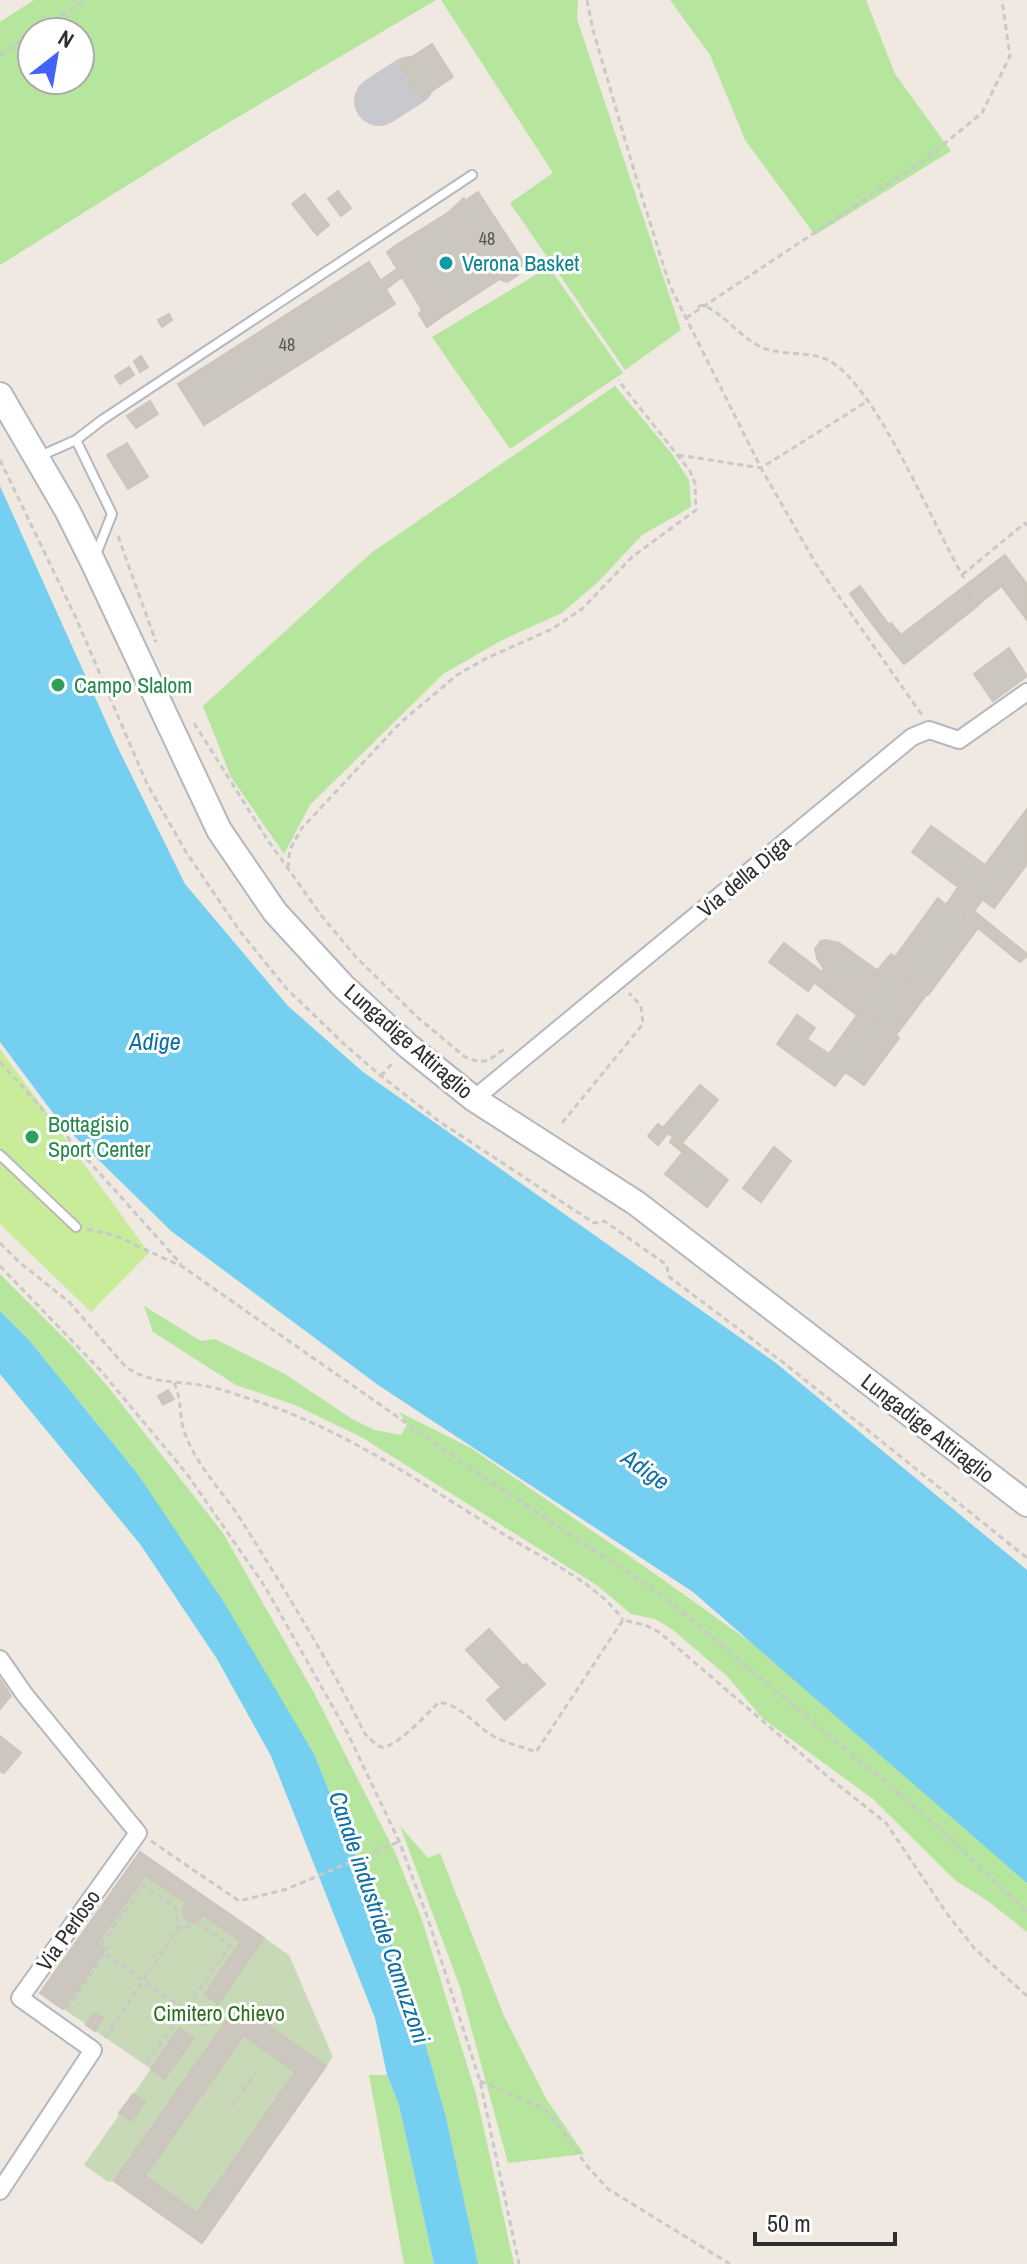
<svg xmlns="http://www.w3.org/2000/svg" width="1027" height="2264" font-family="'Archivo Narrow',sans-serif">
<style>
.green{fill:#b6e59e;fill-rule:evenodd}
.cemetery{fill:#c8d9b8}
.pitch{fill:#c9ec9a}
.water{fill:#75cff0}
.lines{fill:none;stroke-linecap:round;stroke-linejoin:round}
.taxiway{stroke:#c9c8cc;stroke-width:50}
.building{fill:#cbc7bf;stroke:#cbc5ba;stroke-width:2;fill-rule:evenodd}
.lane-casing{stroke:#b4b7c1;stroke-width:12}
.street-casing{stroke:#b4b7c1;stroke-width:20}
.secondary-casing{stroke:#b4b7c1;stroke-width:28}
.path{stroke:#c9c9c9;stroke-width:3;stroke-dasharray:6 4;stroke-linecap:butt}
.lane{stroke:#fff;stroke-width:8}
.street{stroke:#fff;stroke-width:16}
.secondary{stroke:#fff;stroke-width:24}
.culture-dot{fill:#0f9aa8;stroke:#fff;stroke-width:3}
.leisure-dot{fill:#2e9e5b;stroke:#fff;stroke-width:3}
.labels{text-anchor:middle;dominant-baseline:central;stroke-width:6;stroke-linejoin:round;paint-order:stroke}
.number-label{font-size:18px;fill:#555452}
.culture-label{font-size:22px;fill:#0d838f;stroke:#fff;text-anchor:start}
.leisure-label{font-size:22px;fill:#27864d;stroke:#fff;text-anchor:start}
.street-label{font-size:22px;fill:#2e2e2e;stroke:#fff}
.park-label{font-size:22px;fill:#2c6e1b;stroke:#fff}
.water-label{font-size:24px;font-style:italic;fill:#0d6fa3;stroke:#fff}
</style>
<rect width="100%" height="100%" fill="#efe9e1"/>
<path class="green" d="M34,0H436L211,133L0,265V22ZM32,32H80V80H32Z
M441,0H578L577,19L681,330L625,370L510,203L553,173Z
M670,0H866L895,74L951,151L815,235L745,140L710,55Z
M549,267L623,373L510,449L432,337Z
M615,386L672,454L689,480L691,507L642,535L599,581L562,613L502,640L443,674L310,805L284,854L231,777L203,706L371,553Z
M0,1274L74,1348L109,1388L223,1533L314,1693L395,1852L422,1920L476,2094L514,2264H478L446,2117L409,1986L314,1754L137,1473L29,1340L0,1311Z
M144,1306L201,1341L215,1339L285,1374L352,1419L375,1430L401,1435L407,1424L399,1412L471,1448L651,1571L774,1659L1027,1875V1932L988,1901L956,1881L873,1799L762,1718L728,1677L673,1630L655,1619L631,1614L598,1586L363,1438L295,1405L236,1385L153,1332Z
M400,1826L428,1858L440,1853L504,2016L547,2100L584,2154L508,2163L460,1987Z
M369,2075H387L399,2105L434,2264H404Z"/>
<path class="cemetery" d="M140,1852L289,1955L333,2057L202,2243L114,2181L108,2182L84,2165L151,2069L40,1993Z"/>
<path class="pitch" d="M0,1049L149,1253L91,1312L0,1224Z"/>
<path class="water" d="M0,486L117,746L185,884L288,1006L363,1072L776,1363L1027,1570V1883L693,1592L378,1385L171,1231L59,1121L0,1042Z
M0,1311L29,1340L137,1473L225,1604L314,1754L409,1986L446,2117L478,2264H434L399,2105L387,2075L375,2018L271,1756L217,1659L140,1544L0,1374Z"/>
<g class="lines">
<path class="taxiway" d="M379,101L410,81"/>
</g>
<path class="building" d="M432,44L453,77L421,98L400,65Z
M338,191L351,208L341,216L328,199Z
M478,192L525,264L518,268V275L507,282L500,279L495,282L449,212L464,198L465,201Z
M305,194L329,225L317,235L292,204Z
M449,212L495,282L444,315L398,244Z
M398,244L444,315L427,327L419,314L422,310L387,252Z
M369,262L395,304L204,425L178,384Z
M397,269L402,277L386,289L380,281Z
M169,314L172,320L162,327L158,320Z
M141,356L148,367L140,372L134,361Z
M129,367L134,375L120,384L115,376Z
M150,401L158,414L136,428L127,416Z
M127,443L148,477L128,489L107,455Z
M1005,555L1026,583L1009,596L988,568Z
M988,568L1003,585L986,598L978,588L968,596L976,607L904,664L880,634L891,623L901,635Z
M1026,583L1027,584V620L1009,596Z
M860,586L889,625L880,634L850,594Z
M978,588L986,598L976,607L968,596Z
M1009,648L1027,676L993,701L974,674Z
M1027,809V864L994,908L961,883L958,887L912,852L931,826L985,865Z
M961,883L983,899L974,911L1027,954V956L1020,962L963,916L968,908L952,896Z
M952,896L968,908L963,916L978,928L928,995L884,962L891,954L895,957L938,898L946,905Z
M825,940L839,943L878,971L859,994L824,969L817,958L815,949L821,941Z
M784,943L822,972L808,991L769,962Z
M884,962L922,990L892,1031L853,1003Z
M824,969L859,994L853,1003L861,1010L857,1015L815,983Z
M922,990L927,994L896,1035L899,1038L864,1085L857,1080Z
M861,1010L892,1031L857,1080L845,1072L835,1086L777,1044L797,1015L815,1028L807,1039L829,1054Z
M700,1085L718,1100L682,1143L687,1147L682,1152L670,1142L673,1137L668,1133L658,1145L648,1136L658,1124L663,1128Z
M687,1147L728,1180L707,1207L665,1174Z
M774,1147L791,1161L761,1202L743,1188Z
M168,1390L174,1399L163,1405L158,1396Z
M489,1629L523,1666L501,1687L466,1650Z
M526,1664L545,1684L505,1720L487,1700Z
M0,1679L11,1696L0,1709Z
M0,1736L21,1753L4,1773L0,1771Z
M140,1852L264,1938L218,2004L205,1994L241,1941L203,1915L199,1920L191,1923L184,1918L182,1910L186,1903L145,1875L97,1944L105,1949L63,2009L40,1993Z
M238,2004L326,2066L202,2243L114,2181ZM244,2035L295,2072L197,2213L145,2176Z
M198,2008L210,2019L206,2025L191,2018Z
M94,2013L103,2018L95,2031L86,2025Z
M180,2028L194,2038L164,2079L151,2069Z
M133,2094L145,2102L131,2121L119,2113Z"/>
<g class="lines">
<g class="lane-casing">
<path id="lane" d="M76,440L112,514L95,557
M40,456L76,440L102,420L472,175
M0,1155L76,1227"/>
</g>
<g class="street-casing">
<path id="street" d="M474,1099L912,737L929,730L959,740L1027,692
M0,1659L25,1695L138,1833L20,1998L93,2050L0,2191"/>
</g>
<g class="secondary-casing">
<path id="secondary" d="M0,395L67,510L93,562L219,830L275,912L343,986L408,1046L474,1099L636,1203L1027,1504"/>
</g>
<path class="path" d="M587,0L593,30L641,194L670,286L761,468L816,564L922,715
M36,32L86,0
M0,55L32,34
M698,307L702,305C723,312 738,336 761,347C781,356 808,351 828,360C876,384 934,528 964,578
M686,318L924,160L982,113L1010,56L1002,0
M678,455L761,468L866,402
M0,460L76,618L147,784L186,852L239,930L286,988L344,1044L381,1076L440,1122L594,1223L604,1221L667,1265L668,1276L784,1363L1027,1558
M118,536L156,642
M962,575L1025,523L1027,526
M194,723L267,839L321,915L356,957L416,1016L465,1057L479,1062L489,1060L507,1047
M288,868L290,849L302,828L400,723L457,675L487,658L552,629L582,609L632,557L696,510L695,483L690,471L618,380
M0,1062L181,1264
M381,1076L394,1061
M562,1123L643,1024L641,1006L629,993
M87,1229L114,1235L183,1267L485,1478L660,1594L936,1825L1027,1912
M0,1243L19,1262L69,1302L125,1366C150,1385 177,1380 206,1386C222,1389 238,1395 253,1400C345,1429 424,1485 505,1535C545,1560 596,1582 623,1620
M0,1266L101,1371L187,1474L264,1585L347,1732L399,1841L427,1916L480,2081L519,2264
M174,1383C183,1402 178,1419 186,1436C198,1468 225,1494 243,1523C286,1592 329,1661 365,1734C370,1738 375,1745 381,1747C395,1749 428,1713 439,1702C463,1706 473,1724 493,1736C506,1743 522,1747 536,1752L623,1620L645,1625L659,1632L827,1776L886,1823L948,1915L975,1949L1027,1996
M151,1841L239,1901L287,1889L398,1842
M105,1954L184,2009
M67,2009L108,1948L102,1944L143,1885L176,1908L178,1928L200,1924L230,1946L145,2066
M105,2038L178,1928
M480,2081L543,2108L557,2123L587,2166L608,2189L730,2264
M231,2107L257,2071"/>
<use href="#lane" class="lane"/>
<use href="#street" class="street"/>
<use href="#secondary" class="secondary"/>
</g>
<circle class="culture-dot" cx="446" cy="263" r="8"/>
<g class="leisure-dot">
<circle cx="58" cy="685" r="8"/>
<circle cx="32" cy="1137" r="8"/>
</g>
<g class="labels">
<g class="number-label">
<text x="487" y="238">48</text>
<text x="287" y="344">48</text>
</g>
<g class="culture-label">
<text x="462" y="263">Verona Basket</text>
</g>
<g class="leisure-label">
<text x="74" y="685">Campo Slalom</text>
<text x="48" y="1124">Bottagisio<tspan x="48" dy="25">Sport Center</tspan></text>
</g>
<g class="street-label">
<text transform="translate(744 876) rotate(-40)">Via della Diga</text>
<text transform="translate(409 1041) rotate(41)">Lungadige Attiraglio</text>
<text transform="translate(928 1428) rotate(38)">Lungadige Attiraglio</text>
<text transform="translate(68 1930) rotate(-55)">Via Perloso</text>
</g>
<g class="park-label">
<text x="219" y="2013">Cimitero Chievo</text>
</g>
<g class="water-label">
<text x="155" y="1041">Adige</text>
<text transform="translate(646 1469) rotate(35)">Adige</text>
<text transform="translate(380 1917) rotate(71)">Canale industriale Camuzzoni</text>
</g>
</g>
<g transform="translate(56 56) rotate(31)"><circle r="38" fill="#ffffff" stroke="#ababab" stroke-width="2"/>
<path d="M0-6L14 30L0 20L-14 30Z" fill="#4264fb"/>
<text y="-12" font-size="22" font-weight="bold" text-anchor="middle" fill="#2e2e2e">N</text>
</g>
<path d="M755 2232v12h140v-12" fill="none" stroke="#2e2e2e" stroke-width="4"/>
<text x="767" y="2232" font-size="24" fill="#2e2e2e" stroke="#ffffff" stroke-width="6" paint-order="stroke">50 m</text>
</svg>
